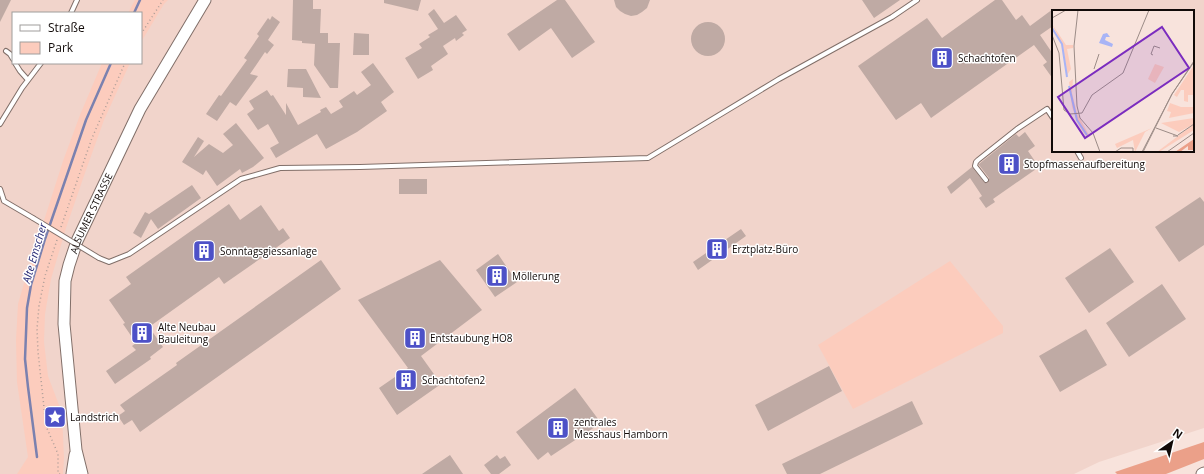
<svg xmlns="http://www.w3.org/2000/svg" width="1204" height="474" font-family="'Open Sans',sans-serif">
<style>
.built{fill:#f1d4cb;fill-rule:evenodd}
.green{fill:#fcccbd}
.forest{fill:#eba089}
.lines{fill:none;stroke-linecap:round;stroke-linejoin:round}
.stream{stroke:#7b81af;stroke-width:2.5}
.building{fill:#bfaaa4}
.lane-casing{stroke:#816f69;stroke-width:6}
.secondary-casing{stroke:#816f69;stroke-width:13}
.path{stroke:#ad9d97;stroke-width:1.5;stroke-dasharray:1 3;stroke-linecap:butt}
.lane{stroke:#fff;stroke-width:4}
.secondary{stroke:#fff;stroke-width:11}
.lane-bridge-casing{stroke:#816f69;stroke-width:6;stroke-linecap:butt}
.lane-bridge{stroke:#fff;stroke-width:4}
.labels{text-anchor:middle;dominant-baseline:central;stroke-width:3;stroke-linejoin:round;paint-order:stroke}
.poi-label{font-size:10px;fill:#110a08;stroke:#fff;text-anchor:start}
.street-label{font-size:10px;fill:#110a08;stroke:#fff}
.water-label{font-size:11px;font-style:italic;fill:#2b2d78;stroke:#fff}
.inset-river{fill:none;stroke:#a8b4f6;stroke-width:2}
.inset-road{fill:none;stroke:#9c8c87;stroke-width:1}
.view{fill:#7b2cbf;fill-opacity:0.15;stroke:#7b2cbf;stroke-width:2}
.inset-edge{fill:none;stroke:#110a08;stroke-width:2}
</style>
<rect width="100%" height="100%" fill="#f8e3dc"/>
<path class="built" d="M0,0H1204V428L1099,462L1074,474H0ZM1053,11H1193V151H1053ZM13,13H141V63H13Z"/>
<path class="green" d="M135,0H168L164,4L141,42V13H128Z
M102,63H130L104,120L86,170L66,228L51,279L45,314L44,342L48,376L62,413L64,458L63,474H17L28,457L17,382L16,340L18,304L25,280L63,161L80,115Z
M950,261L1003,326V333L853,409L818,345Z"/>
<path class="forest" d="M1204,442V459L1166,474H1117L1115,472Z"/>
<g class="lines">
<path class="stream" d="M134,13L140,0
M37,457L28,387L25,359L27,308L31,285L45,239L86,120L111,63"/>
</g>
<path class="building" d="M0,0H11L0,22Z
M293,0H313V9H321L320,33H328V43H340L338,88H330L314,65L315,44L302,43V41L292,40Z
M384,0H421L418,11L384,3Z
M557,0H565L595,42L572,58L551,28L519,51L507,34Z
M614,0H650L647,8L642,12L637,15L631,16L625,14L620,11L616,7Z
M862,0H900L874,18Z
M995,0H1002L1016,20L1022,15L1030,26L1053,9V26L1040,35L1053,54V79L1043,65L1047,62L1034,45L931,118L921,103L896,120L858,66L927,18L942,38Z
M434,9L444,23L456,15L467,30L462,33L464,35L456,41L455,38L443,46L448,54L431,66L433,70L418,79L405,58L422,48L419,44L430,37L428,35L438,29L428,14Z
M272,16L280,22L268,40L274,45L267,54L265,52L250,74L258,76L236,106L230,102L217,121L206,114L219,95L221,96L247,60L244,58L259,36L257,34L268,18L270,20Z
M691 39a17 17 0 1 1 34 0a17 17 0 1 1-34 0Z
M354,33L369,34V55H353Z
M373,63L394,92L381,102L387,111L357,132L326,149L317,134L276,158L270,148L279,143L268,124L258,130L247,114L254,109L249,101L267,90L271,96L273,95L286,115V103L298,125L321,112L320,110L326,107L331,114L343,107L339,101L354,91L357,95L371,85L361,72Z
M288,69H306L321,98L303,97V88L287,87Z
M236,123L264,158L253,167L242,173L240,169L217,186L206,170L203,175L182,162L198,137L204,141L194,157L209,144L223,153L233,145L223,134Z
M1025,132L1035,146L1028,151L1039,167L993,199L995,202L986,208L979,198L982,196L970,178L951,194L947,187L972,167L984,182L986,183L988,182L989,178L979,165V164L1016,134L1019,137Z
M399,179H427V194H399Z
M192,185L201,198L158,229L151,219L141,238L133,233L145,212L149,214Z
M1200,197L1204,202V245L1179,262L1155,227Z
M229,204L240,220L261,205L279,231L283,228L290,238L224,284L219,277L149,327L163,347L150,357L151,359L115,384L106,371L136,350L132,346L136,343L123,324L125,323L109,300L131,284L126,277Z
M741,229L746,236L698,270L693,262Z
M1110,248L1134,282L1089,313L1065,278Z
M498,254L517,282L495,297L476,270Z
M321,260L341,289L140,432L132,420L124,425L118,416L125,411L120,405L177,365L176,363Z
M440,260L482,310L421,356L441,384L397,415L379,388L408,368L358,300Z
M1162,284L1186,319L1129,357L1106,323Z
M1086,329L1107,365L1060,392L1039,356Z
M829,366L842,391L768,431L755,405Z
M575,388L601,423L551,456L548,452L538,460L516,432Z
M912,401L923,424L820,474H787L782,464Z
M450,455L463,474H422Z
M497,455L500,459L505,456L511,465L499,474H491L484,465Z"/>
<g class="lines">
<g class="lane-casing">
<path id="lane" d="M71,13L77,0
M6,51L10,54L13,59
M15,63L20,71L28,80
M0,124L22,88L41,63
M1077,151L1081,158
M986,180L975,166L976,162L978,160L1017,129L1047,109L1053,118
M0,189L4,201L33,218
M99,258L109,262L129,254L241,179L280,168L360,167L648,158L779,79L892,17L917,0"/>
</g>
<g class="secondary-casing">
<g id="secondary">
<path d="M72,474L75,455"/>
<path id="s1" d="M82,474L76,450L64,324L65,281L69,265L77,241L140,109L205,0"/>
<path d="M1202,474L1204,473"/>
</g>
</g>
<path class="path" d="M141,34L163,0
M61,227L92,138L125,63
M57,240L45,276L39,306L37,329L38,352L46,426L58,454V473L60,474"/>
<use href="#lane" class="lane"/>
<use href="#secondary" class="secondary"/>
<g class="lane-bridge-casing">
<path id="lane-bridge" d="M33,218L99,258"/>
</g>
<use href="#lane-bridge" class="lane-bridge"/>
</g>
<defs>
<g id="building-square" transform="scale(1.15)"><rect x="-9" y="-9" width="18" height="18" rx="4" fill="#4d51c7" stroke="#fff"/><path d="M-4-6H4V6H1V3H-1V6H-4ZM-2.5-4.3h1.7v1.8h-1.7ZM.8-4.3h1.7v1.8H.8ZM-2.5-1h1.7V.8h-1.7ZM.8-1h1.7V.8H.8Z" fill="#fff"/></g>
<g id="sight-square" transform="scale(1.15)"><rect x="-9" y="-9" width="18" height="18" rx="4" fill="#4d51c7" stroke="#fff"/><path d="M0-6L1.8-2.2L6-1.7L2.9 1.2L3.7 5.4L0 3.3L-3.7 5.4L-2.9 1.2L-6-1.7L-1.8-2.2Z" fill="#fff"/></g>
</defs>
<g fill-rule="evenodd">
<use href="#building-square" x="942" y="58"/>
<use href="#building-square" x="1009" y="164"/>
<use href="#building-square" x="717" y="249"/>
<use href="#building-square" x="204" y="251"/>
<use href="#building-square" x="497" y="276"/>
<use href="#building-square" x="142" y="333"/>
<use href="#building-square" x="415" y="338"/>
<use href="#building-square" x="406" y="380"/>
<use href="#sight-square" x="55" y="417"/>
<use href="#building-square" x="558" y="428"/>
</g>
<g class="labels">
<g class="poi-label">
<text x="958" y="58">Schachtofen</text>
<text x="1024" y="164">Stopfmassenaufbereitung</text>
<text x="732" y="249">Erztplatz-Büro</text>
<text x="220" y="251">Sonntagsgiessanlage</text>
<text x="512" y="276">Möllerung</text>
<text x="158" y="327">Alte Neubau<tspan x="158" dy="12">Bauleitung</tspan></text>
<text x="430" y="338">Entstaubung HO8</text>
<text x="422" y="380">Schachtofen2</text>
<text x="70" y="417">Landstrich</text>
<text x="574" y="422">zentrales<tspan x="574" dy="12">Messhaus Hamborn</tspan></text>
</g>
<g class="street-label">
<text stroke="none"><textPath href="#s1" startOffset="267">ALSUMER STRASSE</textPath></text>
</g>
<g class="water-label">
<text transform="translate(34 253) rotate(-74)">Alte Emscher</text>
</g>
</g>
<g transform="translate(1052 10)">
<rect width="142" height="142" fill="#f8e3dc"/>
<path d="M0,14L14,35H21V38L15,39L19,59L15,65L11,36ZM103,54L112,57L103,73L96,69ZM142,55V85H136V92L132,91V80H129L125,87L122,85ZM21,69L20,83L25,103L38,127H35L27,116L20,97L17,72ZM118,93L129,97H142V103L117,108L119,102L115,101ZM142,108V114L127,122L109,113ZM142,114V120L107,142H105ZM100,118L93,122L83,142L81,130L65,138L63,134Z" fill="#fcccbd"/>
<path d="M142,129V140H136V136L128,142H123Z" fill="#eba089"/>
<path d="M55,23L58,27H54L53,30L61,34L60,37L47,33L51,24Z" fill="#a8b4f6"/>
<path class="inset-river" d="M0,18L10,34L15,67M17,76L25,110L35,125"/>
<path class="inset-road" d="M26,0L22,36L25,96L28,108L41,123L48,142M0,8L14,0M0,25L7,43L12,100L18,104L30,103L40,85L71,63L97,0M101,45L99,44L102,36L108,38M42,59L47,44M104,118L126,126H121M126,125L142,114M63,142L69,138H81V142M90,142L120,84L142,51M91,142L120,84L142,52M115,142L142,123"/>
<path class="view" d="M110,17L137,58L33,128L6,87Z"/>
<rect width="142" height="142" class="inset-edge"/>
</g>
<rect x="12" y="12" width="130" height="52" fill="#ffffff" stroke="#a09d9c"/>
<rect x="20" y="25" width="20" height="6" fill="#ffffff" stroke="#a09d9c"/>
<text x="48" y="32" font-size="12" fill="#110a08">Straße</text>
<rect x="20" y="42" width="20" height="12" fill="#fcccbd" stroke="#a09d9c"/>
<text x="48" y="52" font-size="12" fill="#110a08">Park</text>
<g transform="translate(1172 442) rotate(34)" stroke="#ffffff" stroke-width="3" paint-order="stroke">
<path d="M0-3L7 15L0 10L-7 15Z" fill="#110a08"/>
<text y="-6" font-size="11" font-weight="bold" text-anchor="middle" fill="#110a08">N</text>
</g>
</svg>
